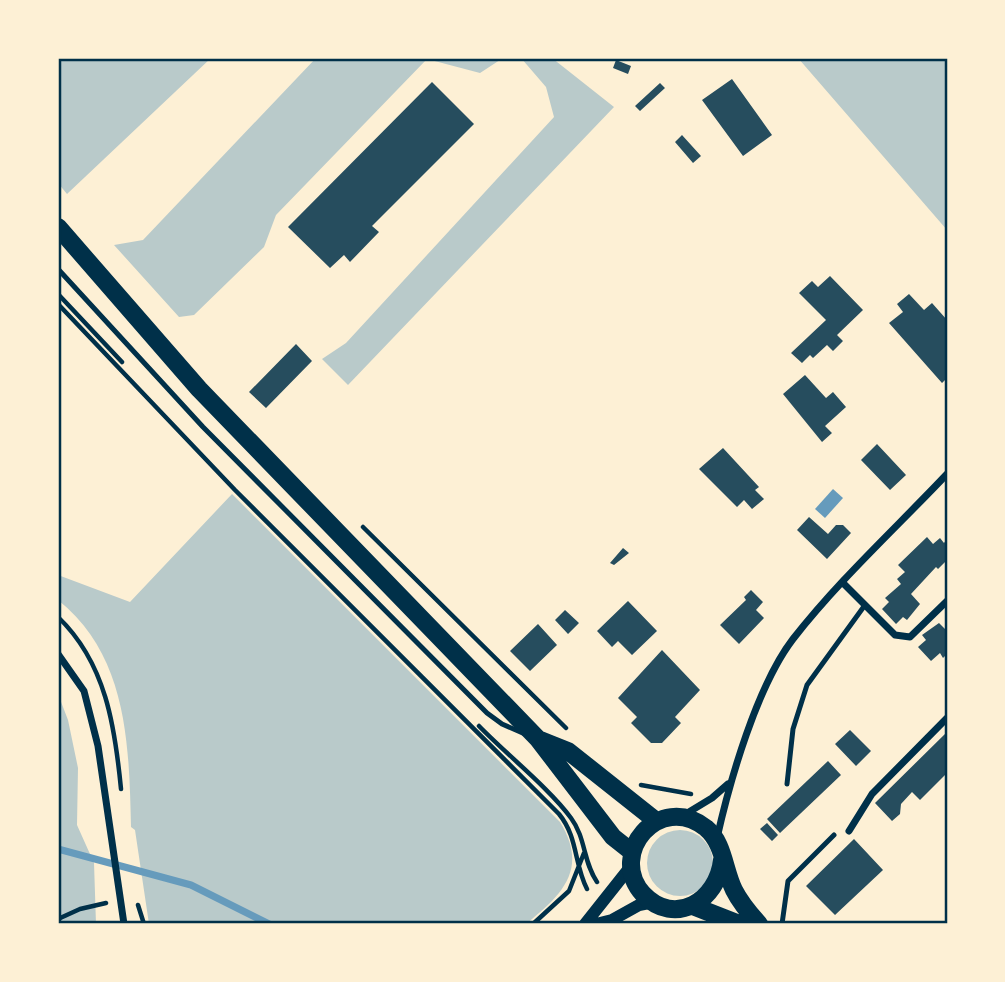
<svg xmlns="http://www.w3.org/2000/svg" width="1005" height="982" font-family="'Golos Text',sans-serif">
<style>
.green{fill:#b9caca}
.water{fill:#669bbc}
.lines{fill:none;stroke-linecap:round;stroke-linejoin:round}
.stream{stroke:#669bbc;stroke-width:7}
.building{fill:#264d5e}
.path{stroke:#003049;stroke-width:4.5}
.service{stroke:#003049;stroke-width:5}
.minor{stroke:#003049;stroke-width:7}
.tertiary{stroke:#003049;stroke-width:12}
.primary{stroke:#003049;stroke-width:18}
.neatline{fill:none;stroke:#003049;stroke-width:2.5}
</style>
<rect width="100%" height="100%" fill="#fdf0d5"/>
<path class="green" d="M58,58H211L67,194L58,183Z
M316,58H503L480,73L427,59L276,215L264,247L194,315L179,317L114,245L143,240Z
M521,58H552L614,107L348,385L322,359L346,343L554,117L546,87Z
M798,58H947V230Z
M232,494L560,822C589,869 562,895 526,924H149L135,830L131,827C129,745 128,656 58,600V575L130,602Z
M58,694L68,720L78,768L77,825L94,863L96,924H58Z
M647 863a33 33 0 1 1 66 0a33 33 0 1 1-66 0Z"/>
<path class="water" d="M833,489L843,498L825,518L815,509Z"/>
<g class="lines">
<path class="stream" d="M58,849L191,885L269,924"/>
</g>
<path class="building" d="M616,60L631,66L628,74L613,68Z
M732,79L772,135L743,156L702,100Z
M432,82L474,124L372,226L379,232L350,262L344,255L330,268L288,227Z
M660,83L665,88L640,111L635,106Z
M682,135L701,156L693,163L675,142Z
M830,276L863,310L837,335L843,341L833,351L827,345L813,358L810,355L802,363L791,353L826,320L799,293L812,281L818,287Z
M909,294L924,310L932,303L947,320V378L942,383L889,323L903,312L897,304Z
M296,344L312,361L266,408L249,392Z
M805,375L826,398L833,392L846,407L825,426L832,433L822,442L783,394Z
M877,444L906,475L890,490L861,460Z
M723,448L759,487L755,490L764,499L752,509L744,500L737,507L699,469Z
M809,517L828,534L836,525H843L851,533L827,559L797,530Z
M927,537L933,544L940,538L944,543L947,539V560L938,569L936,567L911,594L920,604L907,620L903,617L896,624L882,609L889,602L885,598L901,584L897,579L905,572L898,565Z
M623,548L629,553L614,565L610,563Z
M751,590L763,602L756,610L764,618L739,644L720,625L746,600L744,597Z
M628,601L657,631L632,655L618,641L612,647L597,631Z
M565,610L579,623L568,634L555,620Z
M939,623L947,631V654L943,658L940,653L931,661L918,647L926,640L922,635Z
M538,624L557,645L530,671L510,651Z
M662,650L700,690L675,717L681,723L662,743H651L631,723L637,717L618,698Z
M850,730L871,751L856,766L835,744Z
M947,732V773L920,800L912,792L901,804L900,814L892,821L875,803Z
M828,761L841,775L780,833L767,819Z
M767,823L778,835L772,841L760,829Z
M854,839L883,870L835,915L806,886Z"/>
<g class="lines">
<path class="path" d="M58,294L122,362
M58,304L235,490L559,814C578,837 574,864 587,889
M363,527L566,728
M58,617C106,663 115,727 121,789
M479,726C505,753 550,789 571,818C586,838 583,862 597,882
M641,785L691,794
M138,905L144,924
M58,919L80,909L106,903
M533,924L569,891L584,853"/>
<path class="service" d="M58,269L203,427L487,713L502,724L525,734
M787,784L793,729L807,685L865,605
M782,924L788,881L834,835"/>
<path class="minor" d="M843,583L895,635L910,637L947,601
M58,654L84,691L98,746L124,924
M684,815L712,798L728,784
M849,831L872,794L947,718
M717,838C730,780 757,686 793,639C839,580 896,528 947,474"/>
<path class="tertiary" d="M585,924L631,866
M596,924L612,920L639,905L654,902"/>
<path class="primary" d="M58,227L199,389L538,739L613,837L632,852
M538,739L568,751L655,820
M722,860C718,900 675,928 643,894C607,854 659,791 706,828C724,843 724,870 734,890C740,902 750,914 759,924
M693,906L739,924"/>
</g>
<rect width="1005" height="982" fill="none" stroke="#fdf0d5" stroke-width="119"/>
<rect x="60" y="60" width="886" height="862" class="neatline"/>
</svg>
